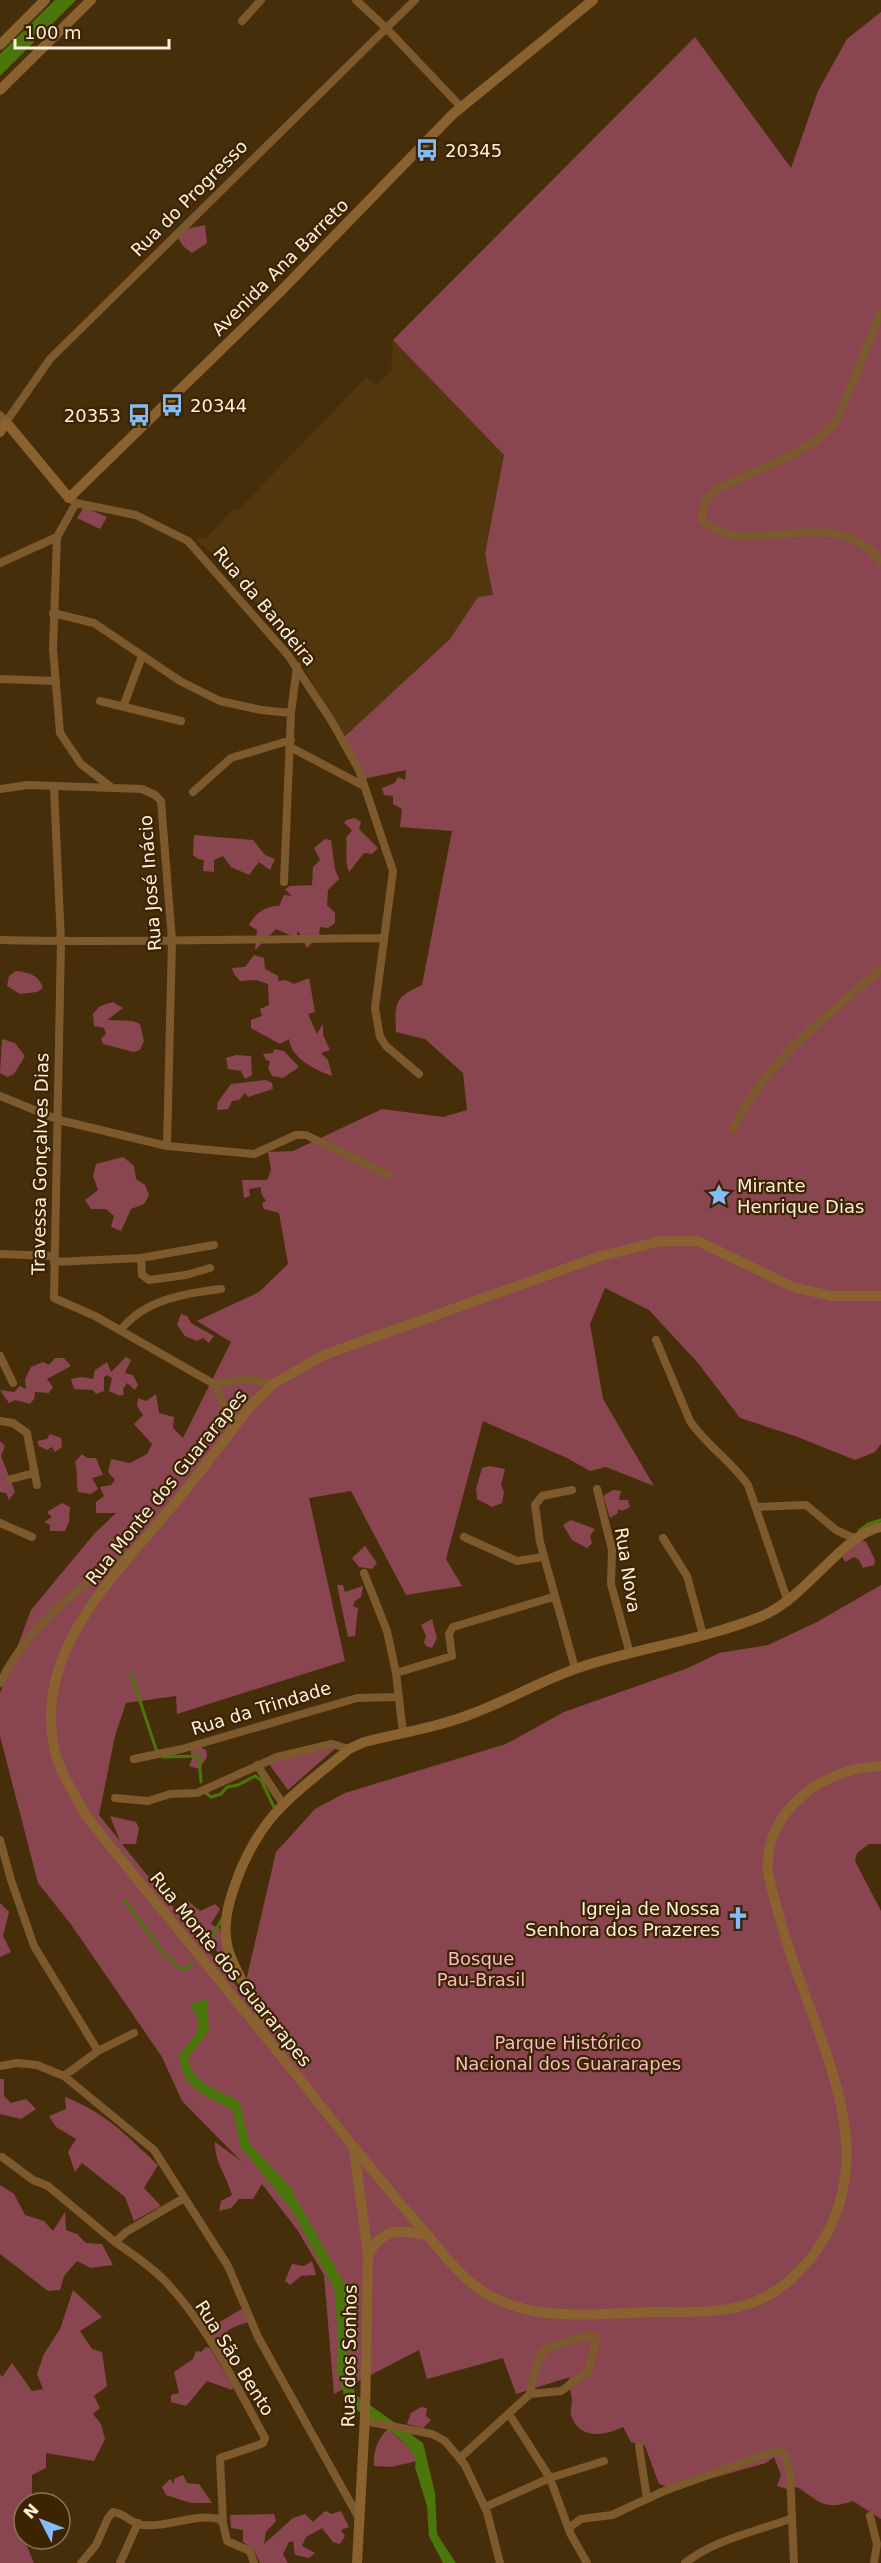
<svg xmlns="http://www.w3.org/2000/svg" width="881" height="2563" font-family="'DejaVu Sans',sans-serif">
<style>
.built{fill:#52360d}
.green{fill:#894550}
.water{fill:#4b760b}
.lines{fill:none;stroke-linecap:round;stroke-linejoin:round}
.stream{stroke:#4b760b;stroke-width:3}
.street{stroke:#7c5a2e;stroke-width:8}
.secondary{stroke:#896230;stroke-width:10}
.labels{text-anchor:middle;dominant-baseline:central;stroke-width:4.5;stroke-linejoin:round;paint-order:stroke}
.poi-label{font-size:18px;fill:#feeedc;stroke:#3c2401;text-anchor:start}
.street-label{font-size:18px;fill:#feeedc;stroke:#3c2401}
.park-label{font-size:18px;fill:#f4bbc2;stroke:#3c2401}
</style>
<rect width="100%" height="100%" fill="#472e0b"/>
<path class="built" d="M393,340L514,455L485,554L493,595L478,597L450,639L343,738L303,665L226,565L195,539L206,538L234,508L238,510L367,377L376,385L391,371Z"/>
<path class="green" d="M881,12V1444L875,1452L855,1460L795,1436L740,1418L698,1363L649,1310L605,1288L590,1324L603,1399L654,1486L606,1467L590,1471L567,1458L483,1421L446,1559L462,1586L406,1595L351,1491L309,1498L345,1661L177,1714L176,1696L126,1703L115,1736L99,1815L120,1841L110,1816L136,1822L139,1828L136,1844H122L243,1994L276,1852L315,1809L345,1793L506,1744L564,1712L688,1668L719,1653L768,1645L817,1622L881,1585V1844H869L857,1853L855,1861L881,1911V2519L853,2501C824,2511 820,2502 797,2487L790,2490L777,2486L781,2475L774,2457L766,2463L674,2489L659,2484L645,2446L631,2442L623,2427C604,2436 579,2440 571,2415C570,2410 572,2405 572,2401C572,2394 569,2388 567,2382L570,2377L516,2394L503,2358L427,2379L419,2350L334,2394L324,2275L298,2231L262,2184L253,2199H239L231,2208L219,2211L221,2201L232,2195C227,2177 214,2161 215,2142L241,2161L182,2101L162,2057L70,1923L38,1883L0,1736V1693L31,1610L94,1534L116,1513H96V1502L104,1496L100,1487L111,1485L115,1480L108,1472L111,1459L130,1463L147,1454L152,1444L134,1424L143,1415L137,1406L138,1398L146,1401L156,1394L159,1413L174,1417L173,1428L183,1438L231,1342L197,1321L259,1292L288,1264L279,1213L264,1209L262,1203L266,1201L261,1193V1187L249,1189L250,1196L244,1198L242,1180H267L271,1170L268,1152L293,1151L382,1109L443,1117L467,1110L463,1073L425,1039L396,1032C395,1002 394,998 422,985L452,831L400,827L402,809L393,804V796L384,795L382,788L395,783L398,777L405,780L406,770L363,779L343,738L450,639L478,597L493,595L485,554L504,455L393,340L695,37L791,168L818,91L847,39Z
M205,225L207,243L192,253L183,246L178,238L186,229Z
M84,507L107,517L100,529L77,518Z
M355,818L361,822L359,829L378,848L372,854L364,853L349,872C344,859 348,850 346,838L352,830L344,823L346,820Z
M194,835L253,840L265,855L275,859L270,870L259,862L249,875L231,867L223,856L214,860V872L203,871L204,860L198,859L193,855Z
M325,839L331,840L335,869L339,879L328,890L327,905L335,913V923L328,928L320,927L319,936L307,948L298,931L296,938L276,929L255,950L257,930L249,925C256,913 265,906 279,906L284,895L292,896L285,889L290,886L312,885L313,867L320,860L314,848Z
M254,955L264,958L265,969L278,976V981L286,980L294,984L309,978L315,1012L308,1014L317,1034L323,1024V1035L330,1050L321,1053L328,1060L332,1076C315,1070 291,1058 289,1039L280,1044L251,1028V1020L262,1016L260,1009L269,1005L268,984L256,980L240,981L234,974L232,968L245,967Z
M16,971C29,973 38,974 43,988L37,992L20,994L7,986L9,976Z
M113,1002L123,1008L107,1020L133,1021L140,1024L144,1041L140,1050L134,1052L103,1044L101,1039L106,1034L104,1028L94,1026L93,1014L100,1006Z
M2,1039L15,1043L25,1056L14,1074L7,1077L0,1073Z
M274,1049L284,1051L299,1067L283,1078L272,1076L268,1068L270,1061L266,1060L263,1054L273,1053Z
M236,1055L251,1056L252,1075L245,1079L241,1071L228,1069L226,1058Z
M266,1080L272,1083L273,1089L248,1097L245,1093L239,1100L232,1101L228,1109L217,1110L218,1102L231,1084Z
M123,1157L134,1166L136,1179L145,1185L149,1195L144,1204L131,1209L121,1231L111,1227L114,1216L106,1209H91L85,1200L98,1190L93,1176L96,1164Z
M181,1314L187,1316L191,1323L214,1336L209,1343L203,1338L197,1341L185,1336L177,1325Z
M126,1357L131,1360L125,1373L133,1375L138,1385L135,1390L127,1383L123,1389L124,1394L120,1396L109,1391L112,1378L107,1375L104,1377V1391L96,1394L93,1390L74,1389L71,1379L82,1377L93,1379L95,1370L107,1362L111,1372Z
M55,1358H64L71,1366L47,1379L53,1387L49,1393L35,1392L34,1399L30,1404L15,1400L9,1403L0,1390L14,1392L20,1386L26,1389L25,1379L31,1367L43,1362L49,1365Z
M50,1434L61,1438L62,1447L55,1452L52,1447L47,1450L39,1446L37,1441L47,1439Z
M0,1441L5,1446L1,1456L15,1492L9,1500L6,1493L0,1492Z
M82,1454L87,1458H96L103,1475L92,1478L98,1489L91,1494L78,1492C76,1481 78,1473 75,1462Z
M490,1466L505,1469L501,1485L504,1492L502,1503L492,1507L477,1499L476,1489L482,1468Z
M613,1490L621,1491L619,1500H628L630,1507L622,1511L618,1509V1513L610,1518L603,1496Z
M62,1503L70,1507L69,1522L65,1531H50V1525L44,1522L52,1517L47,1512Z
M571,1520L595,1529L590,1536L592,1543L587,1548L572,1540L563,1525Z
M860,1540L866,1542L875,1560L874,1565L863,1568L859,1560L854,1557L845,1562L842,1556Z
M365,1546L377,1563L372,1569L359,1567L352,1558Z
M337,1585H343L345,1592L363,1586L361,1597L355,1601L353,1606L358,1608L355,1636L348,1637Z
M432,1619L437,1638L432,1648L426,1646L424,1642L426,1636L421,1625Z
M197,1745L206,1750L207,1757L199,1769L189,1766L192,1759L190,1747Z
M338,1746L288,1790L269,1764L275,1760Z
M187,1900L200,1911L215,1904L220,1909L211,1924L220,1929L227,1964L180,1904Z
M0,1903L9,1912L3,1936L11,1952L0,1957Z
M0,2079H4V2096L11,2103L26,2099L36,2109L21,2119L0,2114Z
M65,2097C106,2113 126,2135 158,2165L144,2188L161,2206L134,2221L125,2197L82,2163L75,2172L68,2152L76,2139L56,2127L49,2116L66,2109Z
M0,2185L14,2194L25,2215L44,2221L53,2231L65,2212L66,2230L77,2234L86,2243L102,2244L113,2265L91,2268L77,2261L64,2276L60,2290L48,2291L0,2254Z
M312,2261L316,2275L301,2276L290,2285L285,2281L292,2264L304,2266Z
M73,2290L102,2317L80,2331L92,2349L102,2352L107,2386L94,2396L100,2408L93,2414L101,2424L105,2439L94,2461L46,2453V2468L32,2475V2503H24V2539L34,2563H0V2374L2,2377L12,2363L32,2391L43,2389L37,2374L44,2354L60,2329Z
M242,2309L248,2322C238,2326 227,2327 222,2339L214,2342L206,2330Z
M206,2347L210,2348L233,2387L232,2390L207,2381L186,2406L171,2402V2395L179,2393L174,2372L193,2359L196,2351L201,2352Z
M421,2407L427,2408L426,2416L431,2420L423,2428L407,2424L411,2413Z
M388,2429L411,2449L417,2461L391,2467L374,2466C373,2453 377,2439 388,2429Z
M183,2475L187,2483L199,2484L212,2503H191L166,2495L162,2487L170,2479L174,2484V2479Z
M325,2511L332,2514L341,2511L349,2527L341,2530L345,2536L340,2544L333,2542L322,2528L306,2537L302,2546L315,2553L309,2558L295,2555L293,2541L289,2542L283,2554L288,2563H260L254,2550L243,2542V2530L231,2528L230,2515L274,2514L276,2521L266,2532L264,2544L293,2518L305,2514L313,2522Z"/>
<path class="water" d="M55,0H76L0,76V54Z
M207,1999L209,2030L188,2058C194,2086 216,2088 239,2101L250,2144L290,2187L346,2287L349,2330L347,2370L356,2395L423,2443L435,2493L437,2534L456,2563H443L429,2536L427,2506L415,2467C422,2444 365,2415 347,2405L337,2372L338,2332L334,2288L292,2210L240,2146L233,2110C206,2095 183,2090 179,2056L196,2034L199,2021L190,2004Z"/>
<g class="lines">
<path class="stream" d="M859,1531L868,1524L881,1520
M131,1674L157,1752
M163,1757L199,1756L201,1782
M206,1793L211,1797L221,1794L227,1787L238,1785L255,1776L261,1780L274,1807
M124,1900L164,1954L180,1969L187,1968L192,1963
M205,1948L222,1919"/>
<path class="street" d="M356,0L387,29L461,107
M242,21L261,0
M881,312L836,422L818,439L792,455L715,490L706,500L701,518C741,566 833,497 881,562
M0,415L6,422L50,359L415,0
M69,498L76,503L136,515L188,541L288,655L331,720L359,770L393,871L375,1008L380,1037L386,1046L419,1074
M57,537L53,649L60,733L81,764L111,787
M0,563L57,537L76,503
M53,613L94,623L180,681L220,701L261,710L291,713
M0,679L56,681
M100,701L181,721
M123,707L142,656
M292,748L364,786
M54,788L61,941L54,1298L95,1316L214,1384L247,1379L273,1384
M0,789L28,785L142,789L155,795L161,801L172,940L167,1146
M193,792L231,758L291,740
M284,882L291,713L297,666
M0,940C128,943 255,939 383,938
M0,1096L59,1120L167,1146L254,1154L296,1135H306L389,1175
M733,1129C764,1062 827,1016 881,969
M0,1254L54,1256
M141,1258L142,1275L149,1280L186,1275L210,1268
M54,1262L141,1258L214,1245
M121,1330C143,1300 186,1293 221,1289
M656,1340L690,1421C706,1445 731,1461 748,1485L788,1602
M0,1356L13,1383
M215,1384L223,1403L238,1423
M0,1421L13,1423L27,1433L37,1485
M11,1479L34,1473
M597,1489L612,1550L611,1584L630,1654
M572,1490L542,1496L535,1505L540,1542L575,1668
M756,1507L806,1505L836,1530L856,1539
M0,1523L32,1537
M464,1537L517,1561L543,1557
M663,1538L687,1576L703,1635
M364,1573L387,1631L396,1673L403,1733
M396,1673L452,1656L449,1634L453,1627L553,1597
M0,1683C28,1625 77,1589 129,1553
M134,1759L182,1749L357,1698L398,1697
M257,1765L283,1804
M115,1798L148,1801L170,1794L197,1793L277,1757L332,1744L349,1749
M0,1840L11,1880L34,1946L98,2051
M0,2066L17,2063L37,2065L64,2076L154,2150L228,2266L258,2337L360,2520
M64,2076L98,2051L134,2033
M2,2157L33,2180L48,2186L115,2242L126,2232L184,2198
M115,2242C132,2254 151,2266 166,2282C207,2325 236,2385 265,2438L263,2443C255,2447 222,2457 220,2458L223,2523
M509,2414L550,2478L570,2533
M365,2421L432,2434L445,2441L465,2465L487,2512L500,2563
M639,2446L647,2499
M460,2458L530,2394L561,2391L589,2371L596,2337L589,2336C539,2350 541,2342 530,2394
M485,2507L550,2478L604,2461
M870,2516L877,2544L874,2563
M81,2563L96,2545L108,2518L113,2512C125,2513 131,2524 143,2525C167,2528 194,2513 219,2519L223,2523L227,2541L250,2551L254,2563
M120,2563L138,2523
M587,2563L570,2533V2527L581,2519L612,2515L664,2491L778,2450L785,2455L790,2473L794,2563
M685,2563C716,2539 754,2532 790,2519"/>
<path class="secondary" d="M0,45L45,0
M0,90L91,0
M0,432L6,422L69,498L279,293L453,114L593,0
M881,1296H831L793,1287L698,1241H660L598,1257L324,1355L273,1384L249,1408C221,1444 194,1481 164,1516C107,1584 28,1660 57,1759C64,1779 76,1797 86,1816C162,1911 241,2005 317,2101C351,2144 386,2187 422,2229C439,2248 454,2270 474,2285C527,2327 598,2312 661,2312C729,2313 770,2311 814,2254C881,2163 829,2065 797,1972C785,1940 776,1906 768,1873C762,1811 825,1767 881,1766
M258,2028L263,2019C252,1997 235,1973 228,1949C222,1926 228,1904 236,1882C261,1813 295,1794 349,1749L364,1742C400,1733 439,1727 474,1713C512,1699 547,1677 587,1665C644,1647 706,1639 762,1616C806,1598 843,1534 881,1527
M354,2150L368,2254L365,2417L357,2563
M368,2254C385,2226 400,2230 429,2236"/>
</g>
<defs>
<g id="bus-bare" transform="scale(1.8)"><path d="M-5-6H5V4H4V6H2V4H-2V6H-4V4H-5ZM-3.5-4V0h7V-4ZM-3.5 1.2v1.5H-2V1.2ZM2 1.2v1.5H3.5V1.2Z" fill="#82bcfa" stroke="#3c2401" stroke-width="2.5" paint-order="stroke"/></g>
<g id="sight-bare" transform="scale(1.8)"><path d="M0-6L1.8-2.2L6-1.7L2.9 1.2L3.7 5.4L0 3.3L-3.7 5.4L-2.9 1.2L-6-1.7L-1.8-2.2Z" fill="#82bcfa" stroke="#3c2401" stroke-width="2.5" paint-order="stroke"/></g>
<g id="church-bare" transform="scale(1.8)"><path d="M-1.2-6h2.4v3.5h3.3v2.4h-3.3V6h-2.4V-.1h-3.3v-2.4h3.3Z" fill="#82bcfa" stroke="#3c2401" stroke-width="2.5" paint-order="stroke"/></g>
</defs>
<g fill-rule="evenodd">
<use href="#bus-bare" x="427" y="150"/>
<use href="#bus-bare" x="172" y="405"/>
<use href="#bus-bare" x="139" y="415"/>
<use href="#sight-bare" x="719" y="1195"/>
<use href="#church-bare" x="738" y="1918"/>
</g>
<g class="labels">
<g class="poi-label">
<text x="445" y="150">20345</text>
<text x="190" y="405">20344</text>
<text x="121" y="415" text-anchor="end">20353</text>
<text x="737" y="1185">Mirante<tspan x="737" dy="21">Henrique Dias</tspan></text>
<text x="720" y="1908" text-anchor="end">Igreja de Nossa<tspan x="720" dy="21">Senhora dos Prazeres</tspan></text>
</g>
<g class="street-label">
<text transform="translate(189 198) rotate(-45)">Rua do Progresso</text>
<text transform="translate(280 267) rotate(-45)">Avenida Ana Barreto</text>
<text transform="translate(265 606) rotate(50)">Rua da Bandeira</text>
<text transform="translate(150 883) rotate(-94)">Rua José Inácio</text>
<text transform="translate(40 1164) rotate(-89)">Travessa Gonçalves Dias</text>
<text transform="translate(166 1487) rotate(-51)">Rua Monte dos Guararapes</text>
<text transform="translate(628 1570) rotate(81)">Rua Nova</text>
<text transform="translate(261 1708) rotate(-17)">Rua da Trindade</text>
<text transform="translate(231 1969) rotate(51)">Rua Monte dos Guararapes</text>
<text transform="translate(349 2356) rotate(-89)">Rua dos Sonhos</text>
<text transform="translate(235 2358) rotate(58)">Rua São Bento</text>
</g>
<g class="park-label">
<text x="481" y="1958">Bosque<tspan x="481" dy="21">Pau-Brasil</tspan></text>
<text x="568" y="2042">Parque Histórico<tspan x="568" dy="21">Nacional dos Guararapes</tspan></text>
</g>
</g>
<g transform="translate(42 2521) rotate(312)"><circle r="28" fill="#3c2401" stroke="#8a7559" stroke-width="1.5"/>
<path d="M0-4.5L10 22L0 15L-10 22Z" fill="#82bcfa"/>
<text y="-9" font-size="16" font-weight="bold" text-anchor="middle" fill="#feeedc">N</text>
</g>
<path d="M15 39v9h154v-9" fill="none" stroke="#feeedc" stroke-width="3"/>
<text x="24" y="39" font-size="18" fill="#feeedc" stroke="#3c2401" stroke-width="4.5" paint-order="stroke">100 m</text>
</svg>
